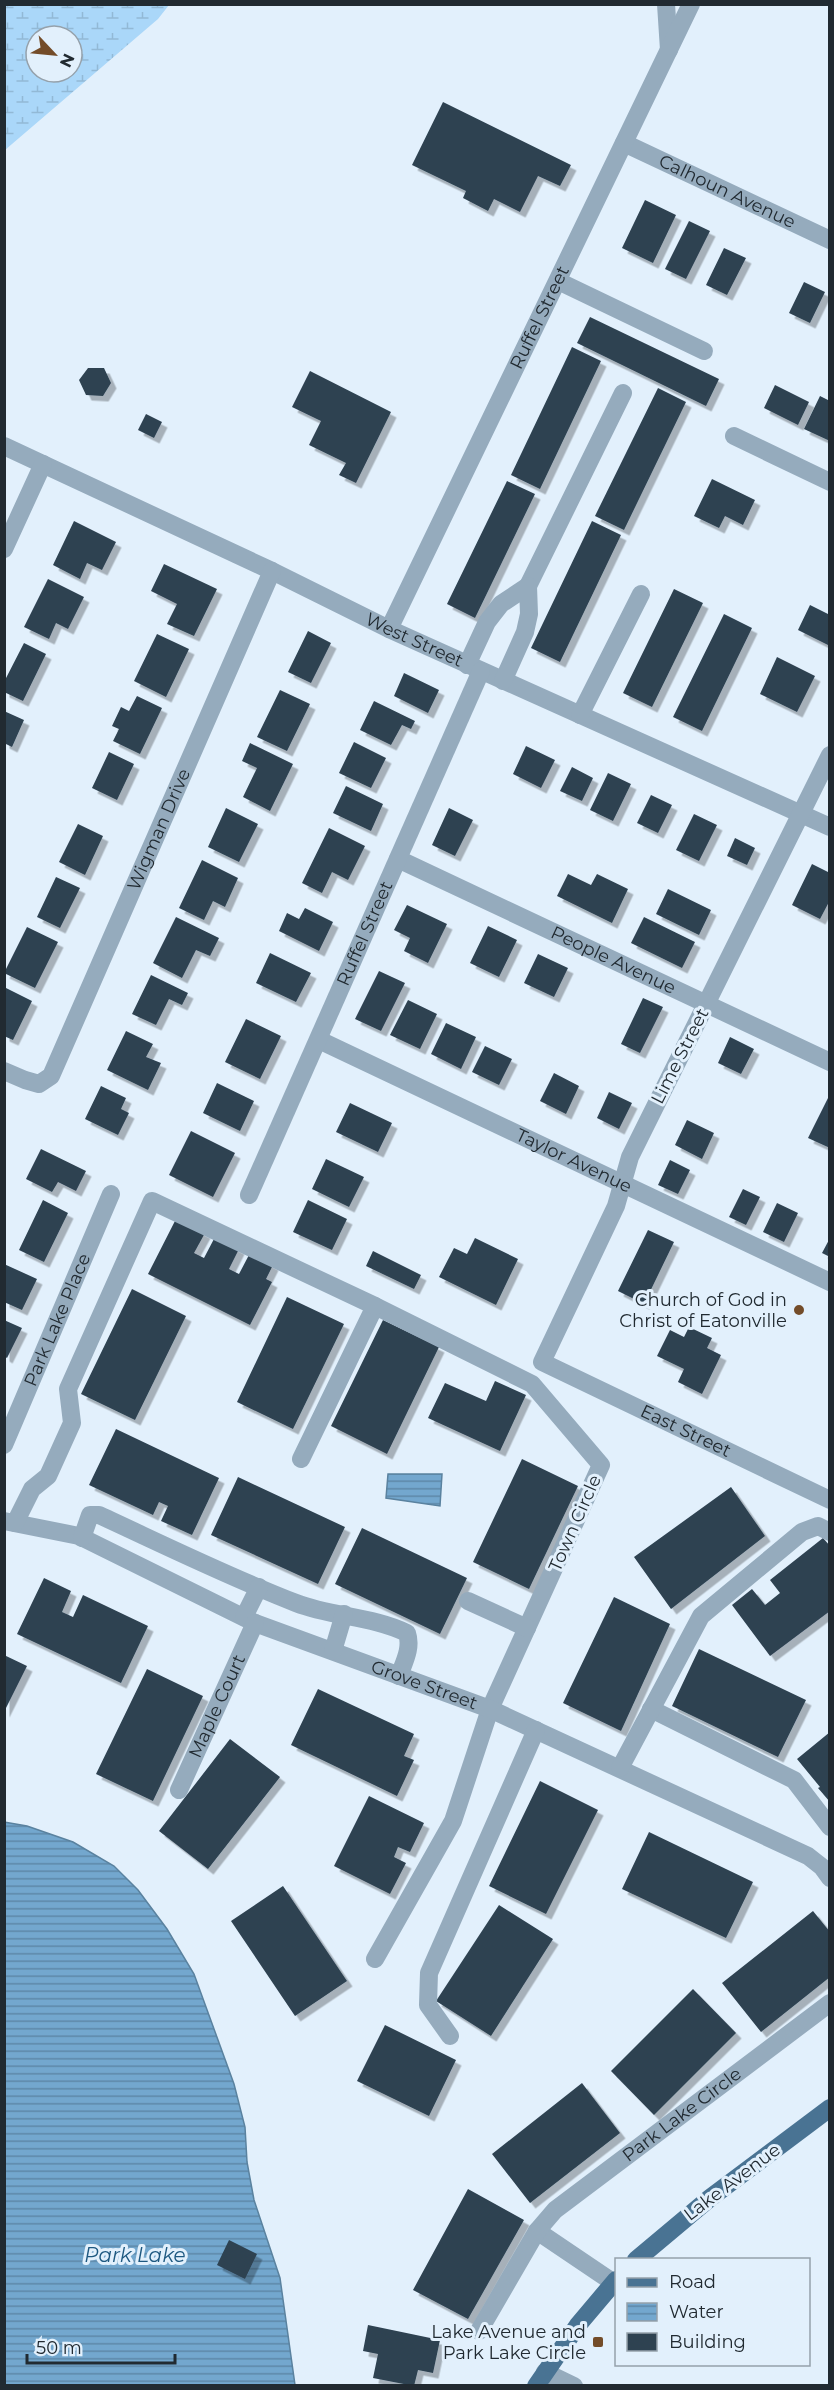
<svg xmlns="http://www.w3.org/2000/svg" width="834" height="2390" font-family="Montserrat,sans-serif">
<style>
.wetland{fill:url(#wetland-marsh);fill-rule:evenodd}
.water{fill:url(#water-rules);stroke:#5a829f;stroke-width:1.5}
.building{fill:#2e4251;filter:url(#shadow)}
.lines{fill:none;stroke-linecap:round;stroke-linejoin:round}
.minor{stroke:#95abbd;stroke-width:18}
.major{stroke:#497393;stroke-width:18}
.poi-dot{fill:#734c29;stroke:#e2f0fc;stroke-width:2}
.labels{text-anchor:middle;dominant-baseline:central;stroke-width:6;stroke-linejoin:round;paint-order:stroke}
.street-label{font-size:18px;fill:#212a31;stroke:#e2f0fc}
.poi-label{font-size:18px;fill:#212a31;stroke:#e2f0fc;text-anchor:end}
.water-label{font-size:20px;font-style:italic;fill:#1d5880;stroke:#e2f0fc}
</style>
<defs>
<pattern id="wetland-marsh" width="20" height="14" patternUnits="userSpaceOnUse" patternTransform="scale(1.5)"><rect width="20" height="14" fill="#aad7f9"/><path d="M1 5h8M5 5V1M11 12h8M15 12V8" fill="none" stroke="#92b9d6"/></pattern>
<pattern id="water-rules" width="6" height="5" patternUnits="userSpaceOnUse" patternTransform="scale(1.5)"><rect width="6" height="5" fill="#73a7ce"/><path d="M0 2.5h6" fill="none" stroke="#5e88a8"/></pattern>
<filter id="shadow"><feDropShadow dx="5.5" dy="5.5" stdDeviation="0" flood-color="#0004"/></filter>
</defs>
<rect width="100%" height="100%" fill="#e2f0fc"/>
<path class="wetland" d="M5,4H168L169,5L158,19L5,150ZM36,36H72V72H36Z"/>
<path class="water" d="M388,1474H442L440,1506L386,1498Z
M4,1822L27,1826L73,1842L114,1866L138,1890L167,1929L194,1974L234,2084L245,2127L247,2162L254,2200L280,2278L295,2385H5Z"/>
<path class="building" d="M443,102L571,165L560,186L538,176L520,212L494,199L488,211L463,198L466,191L412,165Z
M645,200L676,215L653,263L622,248Z
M689,221L710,231L686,279L665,269Z
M724,248L746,258L727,295L706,285Z
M804,282L825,292L810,323L789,313Z
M590,317L719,379L706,406L577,343Z
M572,347L601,361L540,489L511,475Z
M88,368H104L111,383L103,396L86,395L79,380Z
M310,371L391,412L356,483L339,475L346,463L309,445L321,421L292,407Z
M775,385L809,402L798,425L764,408Z
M658,388L686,402L624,530L595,516Z
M820,396L830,401V441L804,429Z
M146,414L162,422L154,438L138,430Z
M712,479L755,500L743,525L725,516L719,528L694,516Z
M507,481L535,494L475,618L447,604Z
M74,521L116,542L102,570L87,563L80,579L53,565Z
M592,521L621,535L560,662L531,648Z
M164,564L217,589L194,636L167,624L177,604L151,591Z
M48,579L84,597L68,629L56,623L49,639L24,627Z
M674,589L703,603L652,707L623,693Z
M810,605L830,615V646L798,630Z
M724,614L752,628L702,731L673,717Z
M308,631L331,643L311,683L288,672Z
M157,634L189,649L166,697L134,681Z
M24,643L46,654L23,701L4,692V682Z
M777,657L815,676L797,712L760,694Z
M404,673L439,690L428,713L394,696Z
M280,690L310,704L287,751L257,737Z
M137,696L162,708L140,754L113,741L119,729L112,726L121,707L129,711Z
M374,701L415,721L411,729L402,725L391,745L360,730Z
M4,711L24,720L12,747L4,743Z
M354,742L386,758L371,788L339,773Z
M250,743L293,764L270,811L243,797L257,768L242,761Z
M526,746L555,760L541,788L513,774Z
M109,752L134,764L117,800L92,788Z
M572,767L593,778L582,801L560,791Z
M608,773L631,784L613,821L590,810Z
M346,786L383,804L371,831L333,813Z
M651,795L672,805L658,833L637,823Z
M226,808L258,824L239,862L208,847Z
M449,808L473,820L455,856L432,845Z
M694,814L717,825L699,861L676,850Z
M78,824L103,836L85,875L59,862Z
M329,828L365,846L348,880L332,872L322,893L302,883Z
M735,838L755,848L747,865L727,856Z
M202,860L238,878L225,907L213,901L204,920L179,908Z
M812,864L830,873V900L820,919L792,905Z
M568,874L591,885L597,874L628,889L612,923L557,896Z
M56,877L80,888L60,928L37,917Z
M668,889L711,910L699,935L656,914Z
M407,905L447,924L428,963L404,951L410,938L394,930Z
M305,908L333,922L319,951L279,931L287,913L299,919Z
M176,917L219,938L210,956L196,950L182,978L153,963Z
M644,917L695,942L682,968L631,943Z
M488,926L517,940L499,977L470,963Z
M27,927L58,942L35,988L4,973Z
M270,953L311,973L296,1002L256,983Z
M538,954L568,968L554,997L524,983Z
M379,971L405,983L381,1031L355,1019Z
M151,975L188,993L182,1005L169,999L156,1025L132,1014Z
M4,987L32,1001L13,1040L4,1036Z
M643,998L663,1007L640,1053L621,1044Z
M408,1000L437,1014L420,1049L390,1035Z
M246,1019L281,1036L260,1079L225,1062Z
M446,1023L476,1037L461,1069L431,1054Z
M126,1031L153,1044L146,1057L161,1063L148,1090L107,1070Z
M730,1037L754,1049L741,1074L718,1063Z
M485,1046L512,1059L499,1085L472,1072Z
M554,1073L579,1086L566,1114L540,1101Z
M217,1083L254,1101L240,1131L203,1113Z
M101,1086L126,1098L121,1109L129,1113L118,1135L85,1119Z
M609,1092L632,1103L619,1129L597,1118Z
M830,1094V1148L808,1138Z
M350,1103L392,1123L378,1152L336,1132Z
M687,1120L714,1133L702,1159L675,1145Z
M191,1131L235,1153L213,1197L169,1175Z
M41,1149L86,1171L76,1191L58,1182L52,1192L26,1179Z
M326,1159L364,1177L349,1207L312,1189Z
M670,1160L690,1170L678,1194L658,1185Z
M743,1189L760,1197L746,1225L729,1217Z
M43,1200L68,1213L44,1262L19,1250Z
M308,1200L347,1219L332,1250L293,1232Z
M777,1203L798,1213L784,1242L763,1232Z
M176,1219L205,1233L194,1253L204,1258L215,1237L239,1249L229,1269L239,1274L250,1253L273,1265L266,1279L272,1282L250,1325L148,1274Z
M648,1230L674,1242L644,1304L618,1291Z
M475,1238L518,1259L496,1305L439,1277L454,1248L467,1254Z
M830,1238V1257L822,1253Z
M373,1251L421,1275L414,1289L366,1266Z
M4,1264L37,1279L22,1310L4,1302Z
M132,1289L186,1316L135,1420L81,1394Z
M287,1297L344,1324L293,1429L237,1402Z
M4,1320L22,1328L7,1358L4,1356Z
M383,1320L439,1347L387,1454L331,1426Z
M689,1327L712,1338L707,1348L721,1355L702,1394L678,1382L684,1369L657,1356L670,1330L684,1337Z
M495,1381L526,1395L500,1451L428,1418L445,1383L486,1401Z
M116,1429L219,1478L192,1535L161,1521L168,1506L159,1502L153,1515L89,1485Z
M522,1459L578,1486L529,1589L473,1562Z
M238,1477L345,1527L318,1584L211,1535Z
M731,1487L765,1536L671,1609L634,1557Z
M362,1528L467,1578L440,1634L335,1584Z
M823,1538L830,1546V1611L770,1656L732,1605L752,1589L765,1605L780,1593L770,1580Z
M44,1578L71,1591L62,1612L73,1617L83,1595L148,1626L121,1683L17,1634Z
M614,1597L670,1624L621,1731L563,1703Z
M699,1649L806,1700L778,1757L672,1706Z
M4,1655L27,1666L4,1712Z
M147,1669L203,1696L153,1801L96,1774Z
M318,1689L414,1734L404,1756L414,1760L397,1796L291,1745Z
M830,1732V1802L818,1788L820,1787L797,1759Z
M230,1739L280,1777L208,1869L159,1831Z
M540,1781L598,1810L546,1914L489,1886Z
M369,1796L424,1823L410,1852L398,1847L394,1857L406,1863L390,1894L334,1866Z
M649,1832L753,1882L726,1938L622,1889Z
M283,1886L347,1981L295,2016L231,1921Z
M499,1905L553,1939L491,2036L436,2001Z
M813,1911L830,1932V1977L761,2032L722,1983Z
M693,1989L736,2033L654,2115L611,2071Z
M385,2025L456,2060L429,2116L357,2081Z
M582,2083L620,2133L530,2203L492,2154Z
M468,2189L524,2220L468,2319L413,2290Z
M229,2240L257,2254L245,2279L217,2265Z
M368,2325L440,2340L433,2373L418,2370L414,2386L373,2378L378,2354L363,2351Z"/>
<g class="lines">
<g class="minor">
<path d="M666,4L669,50"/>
<path id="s1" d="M624,143L830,240"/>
<path d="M558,281L704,351"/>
<path d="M734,436L830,482"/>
<path id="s2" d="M4,446L272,571L389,629L830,827"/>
<path d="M4,549L43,464"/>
<path d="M528,586L623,393"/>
<path id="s3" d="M389,629L691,4"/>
<path d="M467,665L487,622L501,604L528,586L529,614L525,632L503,681"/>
<path d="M580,715L641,594"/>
<path id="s4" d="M830,755L630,1157L616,1206L542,1362L830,1500"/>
<path id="s5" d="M398,859L830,1062"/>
<path id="s6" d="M319,1040L830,1282"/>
<path id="s7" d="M4,1071L25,1080L39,1084L51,1076L272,571"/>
<path id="s8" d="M249,1195L481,671"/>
<path id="s9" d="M4,1445L111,1194"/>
<path d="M301,1459L375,1306L532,1384L601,1465L490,1709L453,1821L375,1959"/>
<path id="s10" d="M4,1521L79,1536L255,1623L490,1709L808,1856L822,1867L830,1878"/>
<path d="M15,1523L32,1489L48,1476L72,1423L68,1389L152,1201L375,1306"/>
<path d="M82,1538L90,1515H99C164,1545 229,1577 296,1603C332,1617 372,1616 407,1633C412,1648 404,1662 399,1676"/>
<path d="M468,1601L527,1628"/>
<path d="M244,1617L259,1587"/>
<path d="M333,1651L344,1614"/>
<path d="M651,1709L794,1780L830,1827"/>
<path d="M620,1768L701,1616L802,1532L818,1526L830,1532"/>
<path id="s11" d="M179,1790L255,1623"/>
<path d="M450,2036L428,2005L429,1973L536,1730"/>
<path d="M537,2231L614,2283"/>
<path id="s12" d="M479,2331L537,2231L555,2210L830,2003"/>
<path d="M545,2372L574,2386"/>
</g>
<path class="major" d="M636,2260L710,2198L830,2108
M536,2386L578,2325L616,2280"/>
</g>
<g class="poi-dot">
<circle cx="799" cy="1310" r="6"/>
<rect x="592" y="2336" width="12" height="12" rx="3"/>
</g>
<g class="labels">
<g class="street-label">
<text stroke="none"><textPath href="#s1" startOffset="114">Calhoun Avenue</textPath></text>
<text stroke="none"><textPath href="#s3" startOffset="346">Ruffel Street</textPath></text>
<text stroke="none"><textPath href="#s2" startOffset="454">West Street</textPath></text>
<text stroke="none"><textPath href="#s7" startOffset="321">Wigman Drive</textPath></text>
<text stroke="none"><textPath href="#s8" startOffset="286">Ruffel Street</textPath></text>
<text stroke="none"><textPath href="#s5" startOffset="238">People Avenue</textPath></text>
<text transform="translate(680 1056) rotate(-63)">Lime Street</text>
<text stroke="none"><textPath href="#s6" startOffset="282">Taylor Avenue</textPath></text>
<text stroke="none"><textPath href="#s9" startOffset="136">Park Lake Place</textPath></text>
<text stroke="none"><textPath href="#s4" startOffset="832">East Street</textPath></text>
<text transform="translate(575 1523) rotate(-66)">Town Circle</text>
<text stroke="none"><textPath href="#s10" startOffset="453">Grove Street</textPath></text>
<text stroke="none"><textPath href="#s11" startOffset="92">Maple Court</textPath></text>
<text stroke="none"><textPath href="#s12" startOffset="302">Park Lake Circle</textPath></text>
<text transform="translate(732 2182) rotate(-37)">Lake Avenue</text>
</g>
<g class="poi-label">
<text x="787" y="1300">Church of God in<tspan x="787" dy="21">Christ of Eatonville</tspan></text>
<text x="586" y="2332">Lake Avenue and<tspan x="586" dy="21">Park Lake Circle</tspan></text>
</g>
<g class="water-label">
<text x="135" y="2255">Park Lake</text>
</g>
</g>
<rect width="834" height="2390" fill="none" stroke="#212a31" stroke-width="12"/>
<rect x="615" y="2258" width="195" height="108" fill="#e2f0fc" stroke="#95a1ab" stroke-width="1.5"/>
<rect x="627" y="2278" width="30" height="9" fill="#497393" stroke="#95a1ab" stroke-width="1.5"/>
<text x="669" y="2288" font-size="18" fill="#212a31">Road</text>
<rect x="627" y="2303" width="30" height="18" fill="url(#water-rules)" stroke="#95a1ab" stroke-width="1.5"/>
<text x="669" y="2318" font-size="18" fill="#212a31">Water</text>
<rect x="627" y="2333" width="30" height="18" fill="#2e4251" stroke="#95a1ab" stroke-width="1.5"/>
<text x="669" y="2348" font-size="18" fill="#212a31">Building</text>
<g transform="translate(54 54) rotate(116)"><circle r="28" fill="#e2f0fc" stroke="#95a1ab" stroke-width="1.5"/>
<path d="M0-4.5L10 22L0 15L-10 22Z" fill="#734c29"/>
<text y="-9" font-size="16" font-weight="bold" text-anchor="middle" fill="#212a31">N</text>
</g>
<path d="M27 2354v9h148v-9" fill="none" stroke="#212a31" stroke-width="3"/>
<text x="36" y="2354" font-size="18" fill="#212a31" stroke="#e2f0fc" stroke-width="4.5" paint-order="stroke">50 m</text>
</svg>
